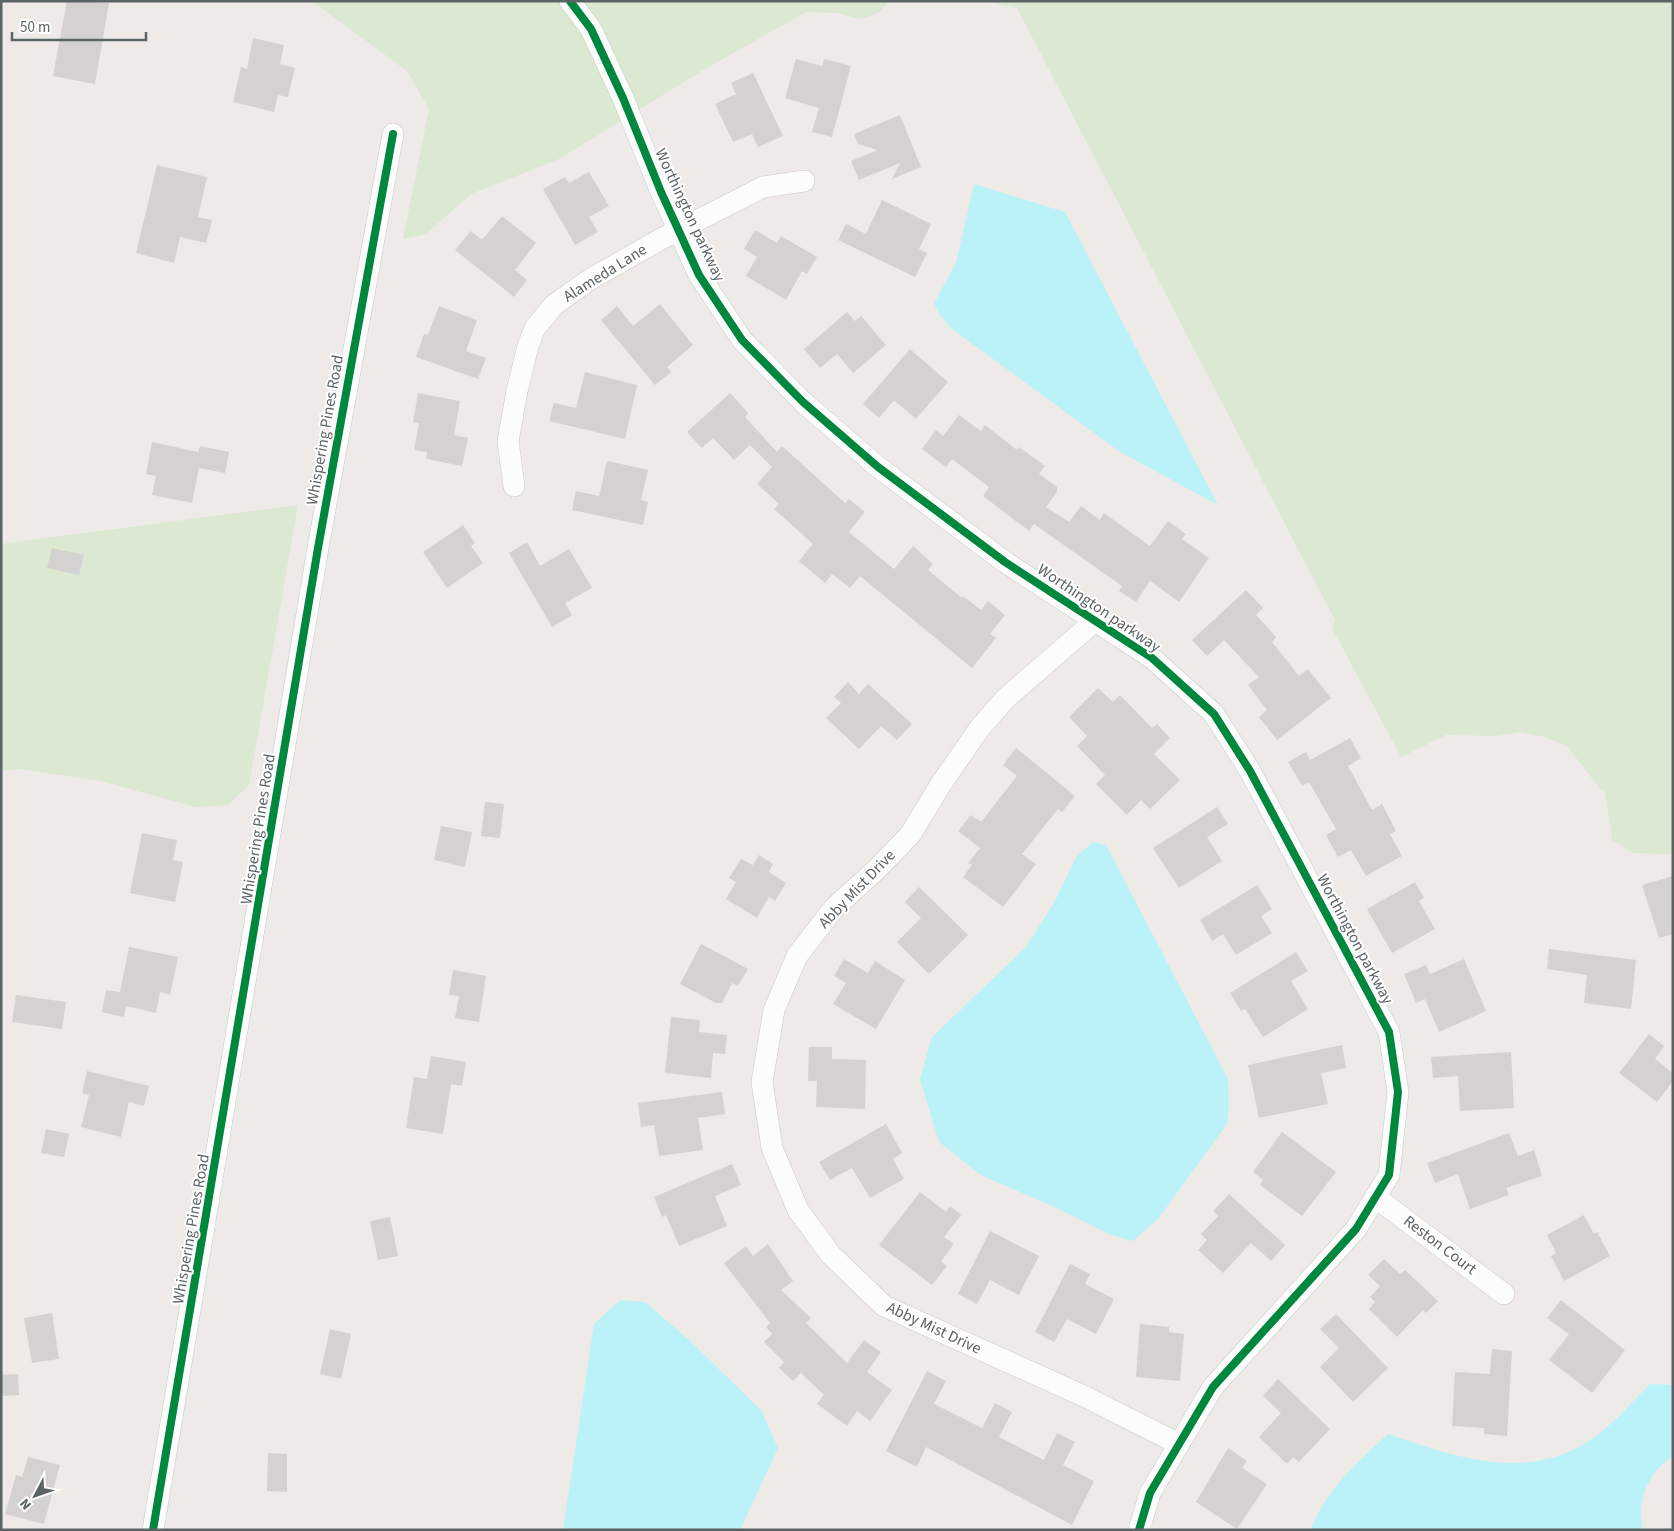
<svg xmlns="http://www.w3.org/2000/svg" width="1674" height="1531" font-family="'Source Sans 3',sans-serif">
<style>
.green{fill:#dbe8d2}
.water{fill:#bbf2f8}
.building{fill:#d4d2d1}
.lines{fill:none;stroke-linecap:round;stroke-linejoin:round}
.minor-casing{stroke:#c9c9c9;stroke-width:22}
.minor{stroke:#fcfcfb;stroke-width:21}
.cycleway-casing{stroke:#fff;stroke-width:11}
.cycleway{stroke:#00873e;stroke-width:8}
.labels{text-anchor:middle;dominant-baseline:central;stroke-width:4;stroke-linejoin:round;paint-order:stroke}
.street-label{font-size:16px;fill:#5c6365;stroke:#fff}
</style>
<rect width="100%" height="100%" fill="#edeae7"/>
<path class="green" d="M312,1H889L877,14L859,19L837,13L806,12L705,69L559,159L471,194L426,234L403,239L429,109L407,71Z
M985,1H1673V854L1634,853L1612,840L1605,791L1601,790L1567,746L1545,737L1520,732L1497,736L1446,735L1401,757L1332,628L1335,620L1017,8Z
M298,505L249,785L228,805L196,807L101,781L20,769L1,771V544Z"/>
<path class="water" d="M974,184L1065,212L1218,505L1120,452L952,329L939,314L934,303L956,263Z
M1093,842L1106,845L1228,1079L1229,1105L1227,1124L1158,1219L1133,1241L1111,1235L1061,1210L981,1175L939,1142L920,1079L932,1037L1026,947L1055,901L1076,857Z
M620,1300L645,1302L689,1340L761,1410L778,1448L740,1530H563L594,1324Z
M1650,1384L1673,1385V1456C1648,1473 1636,1500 1643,1530H1310C1327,1490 1357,1462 1388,1434C1454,1457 1529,1483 1592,1439C1614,1424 1632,1402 1650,1384Z"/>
<path class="building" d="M67,1L109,3L95,84L53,76Z
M253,38L284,45L280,64L295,68L288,97L278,95L274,112L233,102L241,67L247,69Z
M796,59L822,66L824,59L851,66L832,137L812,132L819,108L785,98Z
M753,73L783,136L758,147L752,134L733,142L715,104L736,94L731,83Z
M900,115L921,167L892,179L900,163L859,180L851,161L878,150L858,144L854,134Z
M157,165L207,177L198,217L212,220L206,243L180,237L174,263L136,253Z
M589,172L609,206L589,217L598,232L575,245L543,189L565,177L569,183Z
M882,200L931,224L919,249L927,253L915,277L838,240L846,224L866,234Z
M502,216L536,243L515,270L527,280L514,297L455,250L471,231L482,240Z
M755,230L777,243L781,236L817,257L807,274L802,271L786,300L746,276L757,257L744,249Z
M660,304L693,345L667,367L671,372L655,385L601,320L617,306L633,326Z
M439,306L477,320L466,351L486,358L478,379L416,357L424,334L428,335Z
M847,312L855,321L861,316L886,345L853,373L837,354L820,368L804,349Z
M910,349L948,382L916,419L894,400L879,418L863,404Z
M585,372L637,385L625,439L549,421L554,403L576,408Z
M418,393L460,401L454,435L468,438L462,466L426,459L427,452L414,450L419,423L413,422Z
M730,393L748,413L745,417L777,452L782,446L845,503L849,499L865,512L849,532L894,569L913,546L933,564L928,570L962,598L963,596L981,610L988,601L1005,615L990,634L996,638L972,668L860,576L850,588L832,574L825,583L799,561L813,544L774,509L779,504L757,484L772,467L750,445L734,460L713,438L702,448L687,432Z
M959,415L981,431L985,425L1017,450L1019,447L1045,466L1039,474L1057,487V492L1046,507L1069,522L1081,506L1100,520L1104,513L1150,546L1168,521L1186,534L1182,539L1209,558L1179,602L1150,581L1136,602L1119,591L1122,586L1034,524L1029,531L983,496L989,487L952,459L946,467L922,449L936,430L943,436Z
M152,442L198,452L200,446L229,452L225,473L199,468L192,503L152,495L156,476L146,474Z
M607,461L648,470L641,500L648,502L643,525L572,510L576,491L599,496Z
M463,525L475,543L471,546L483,563L447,588L423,552Z
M527,542L540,566L569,549L592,588L565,603L572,615L552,627L509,553Z
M52,548L84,555L79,575L47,568Z
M1246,590L1263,608L1256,615L1276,637L1272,642L1299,676L1308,669L1331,698L1277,740L1259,717L1267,710L1248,685L1259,677L1224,640L1207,656L1192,640Z
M848,682L859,694L868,684L912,724L897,740L881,726L859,749L826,718L841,703L834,697Z
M1098,688L1113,702L1120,695L1152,728L1157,724L1170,738L1154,754L1180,780L1150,809L1141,800L1127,815L1096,784L1105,775L1077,746L1087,736L1069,717Z
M1350,738L1361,758L1348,766L1372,810L1382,804L1396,831L1390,834L1402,856L1366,876L1351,850L1338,857L1326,835L1336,829L1309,782L1302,786L1288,762L1306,752L1310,760Z
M1016,748L1075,796L1062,812L1058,809L1022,854L1036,864L1003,907L963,877L972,865L968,863L980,848L958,831L971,815L981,822L1017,776L1003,765Z
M485,802L504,804L500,838L481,836Z
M1217,807L1228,824L1207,837L1222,861L1179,888L1153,848Z
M441,826L472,832L465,867L434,860Z
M142,833L177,840L173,860L183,862L175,902L130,893Z
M759,855L773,864L769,872L786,883L775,901L769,897L757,918L726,899L736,882L729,878L741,859L753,865Z
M1673,876V934L1659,938L1642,885Z
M1415,882L1424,898L1419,901L1435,929L1392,953L1367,909Z
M1257,885L1272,909L1261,916L1272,933L1236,955L1223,934L1212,941L1200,920Z
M919,887L968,935L929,974L897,942L921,918L905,902Z
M701,944L748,969L738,986L732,983L722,1003H716L680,984Z
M129,947L178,957L170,995L160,992L156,1013L126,1006L124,1017L102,1012L106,990L120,992Z
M1549,949L1636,960L1631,1009L1584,1003L1587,975L1547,969Z
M1296,952L1308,971L1291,981L1308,1009L1263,1037L1245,1009L1241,1011L1230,993Z
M844,959L868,973L875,961L905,980L876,1029L833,1004L846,983L834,976Z
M1464,959L1486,1011L1439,1032L1425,999L1416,1003L1404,974L1426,965L1430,974Z
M453,970L486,976L479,1022L455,1018L459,996L449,995Z
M16,995L66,1002L62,1029L12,1022Z
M671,1017L700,1020L699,1032L727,1035L725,1054L713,1053L711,1078L665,1073Z
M1649,1034L1664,1046L1655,1059L1673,1073V1081L1657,1102L1619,1073Z
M1342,1045L1346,1068L1321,1073L1328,1104L1259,1118L1248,1065Z
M809,1047H832V1059L866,1060L865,1109L816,1107L817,1081H808Z
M1511,1052L1514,1108L1460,1111L1458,1076L1433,1078L1431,1057Z
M431,1056L466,1062L462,1086L451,1084L443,1134L406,1128L414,1077L427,1079Z
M87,1071L149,1086L144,1106L129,1102L121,1137L81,1127L89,1095L82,1093Z
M722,1092L725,1114L698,1118L703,1150L659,1156L654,1125L641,1127L638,1103Z
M886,1124L902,1153L893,1159L904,1179L870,1198L852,1168L830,1180L819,1162Z
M46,1129L69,1134L64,1157L41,1153Z
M1282,1132L1336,1172L1302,1216L1260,1185L1263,1180L1253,1172Z
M1509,1133L1518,1156L1534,1150L1542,1176L1506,1188L1509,1195L1470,1209L1458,1174L1435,1183L1427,1163Z
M732,1164L741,1185L715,1196L727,1226L679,1246L666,1215L662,1217L654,1197Z
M920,1192L946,1212L950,1206L961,1215L944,1237L954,1244L941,1261L947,1266L932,1285L879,1245Z
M1229,1194L1285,1245L1271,1261L1251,1243L1223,1273L1198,1250L1207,1240L1201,1234L1218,1216L1213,1211Z
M1584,1215L1594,1234L1597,1232L1610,1256L1564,1281L1551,1256L1556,1253L1547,1235Z
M390,1217L398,1256L378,1260L370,1221Z
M990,1231L1039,1256L1019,1295L990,1280L977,1304L958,1294Z
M768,1244L793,1281L781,1290L811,1318L806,1323L847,1363L864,1340L881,1352L867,1372L892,1390L870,1421L857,1411L847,1426L817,1404L824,1395L801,1373L793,1381L779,1368L784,1362L764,1342L772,1334L766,1327L770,1323L724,1263L746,1246L753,1256Z
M1384,1259L1400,1274L1405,1270L1438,1301L1426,1313L1423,1310L1397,1337L1369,1309L1375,1302L1370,1297L1380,1286L1368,1275Z
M1070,1264L1090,1274L1085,1284L1114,1299L1096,1334L1067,1319L1054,1342L1035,1332Z
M1561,1300L1625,1350L1592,1393L1549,1360L1569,1334L1547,1318Z
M52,1313L59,1359L32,1363L24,1318Z
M1336,1314L1388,1368L1353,1402L1320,1367L1339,1348L1320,1329Z
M1140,1324L1169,1327V1332L1184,1334L1180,1381L1136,1377Z
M330,1329L351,1334L341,1379L320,1374Z
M1492,1349L1512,1351L1507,1436L1484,1434V1428L1452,1426L1455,1372L1490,1374Z
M927,1371L946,1381L934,1404L982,1428L995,1403L1012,1412L999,1437L1044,1460L1057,1433L1075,1442L1063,1465L1094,1481L1072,1525L926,1447L917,1467L886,1451Z
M18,1374L19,1395L1,1396V1375Z
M1278,1379L1330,1429L1299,1462L1293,1457L1287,1464L1259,1437L1281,1413L1263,1396Z
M1228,1448L1247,1461L1242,1468L1267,1484L1237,1529L1196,1502Z
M268,1453L287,1454V1492L267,1491Z
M28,1457L60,1465L44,1524L5,1514L16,1475L22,1477Z"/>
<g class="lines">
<g class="minor-casing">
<path id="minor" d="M570,1L591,29L623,98L661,192L699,275L742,340L803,402L878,467L1005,562L1152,658L1214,714L1250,771L1389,1032L1398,1092L1389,1175L1356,1229L1213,1387L1150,1493L1139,1530
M514,486L508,441L517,391L528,346L535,328L554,305L589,280L661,239L763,187L804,181
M1095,621L1005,699L979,729L941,784L910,835L876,870L834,908L797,956L774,1010L762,1082L772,1148L798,1210L831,1255L884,1306L1086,1397L1179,1444
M1375,1197L1504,1294
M153,1530L318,548L393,134"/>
</g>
<use href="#minor" class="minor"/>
<g class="cycleway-casing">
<path id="cycleway" d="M570,1L591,29L623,98L661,192L699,275L742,340L803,402L878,467L1005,562L1152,658L1214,714L1250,771L1389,1032L1398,1092L1389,1175L1356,1229L1213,1387L1150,1493L1139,1530
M153,1530L318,548L393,134"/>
</g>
<use href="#cycleway" class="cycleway"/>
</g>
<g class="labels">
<g class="street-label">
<text transform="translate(690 215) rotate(65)">Worthington parkway</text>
<text transform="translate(605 273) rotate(-32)">Alameda Lane</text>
<text transform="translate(325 430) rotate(-80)">Whispering Pines Road</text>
<text transform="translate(1099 608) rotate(34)">Worthington parkway</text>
<text transform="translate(258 829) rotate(-81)">Whispering Pines Road</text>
<text transform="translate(857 889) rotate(-46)">Abby Mist Drive</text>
<text transform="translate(1355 939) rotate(62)">Worthington parkway</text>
<text transform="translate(191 1229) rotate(-80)">Whispering Pines Road</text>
<text transform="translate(1440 1245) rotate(37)">Reston Court</text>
<text transform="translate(934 1328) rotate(25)">Abby Mist Drive</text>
</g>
</g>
<rect width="1674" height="1531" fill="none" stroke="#5c6365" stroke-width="5"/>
<g transform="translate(35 1496) rotate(229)" stroke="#ffffff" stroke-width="4" paint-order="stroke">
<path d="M0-4L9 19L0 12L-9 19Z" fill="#5c6365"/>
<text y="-8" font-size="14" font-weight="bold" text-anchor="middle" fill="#5c6365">N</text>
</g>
<path d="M12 32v8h134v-8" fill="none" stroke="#5c6365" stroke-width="2.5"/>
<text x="20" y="32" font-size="15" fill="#5c6365" stroke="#ffffff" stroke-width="4" paint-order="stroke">50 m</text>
</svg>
